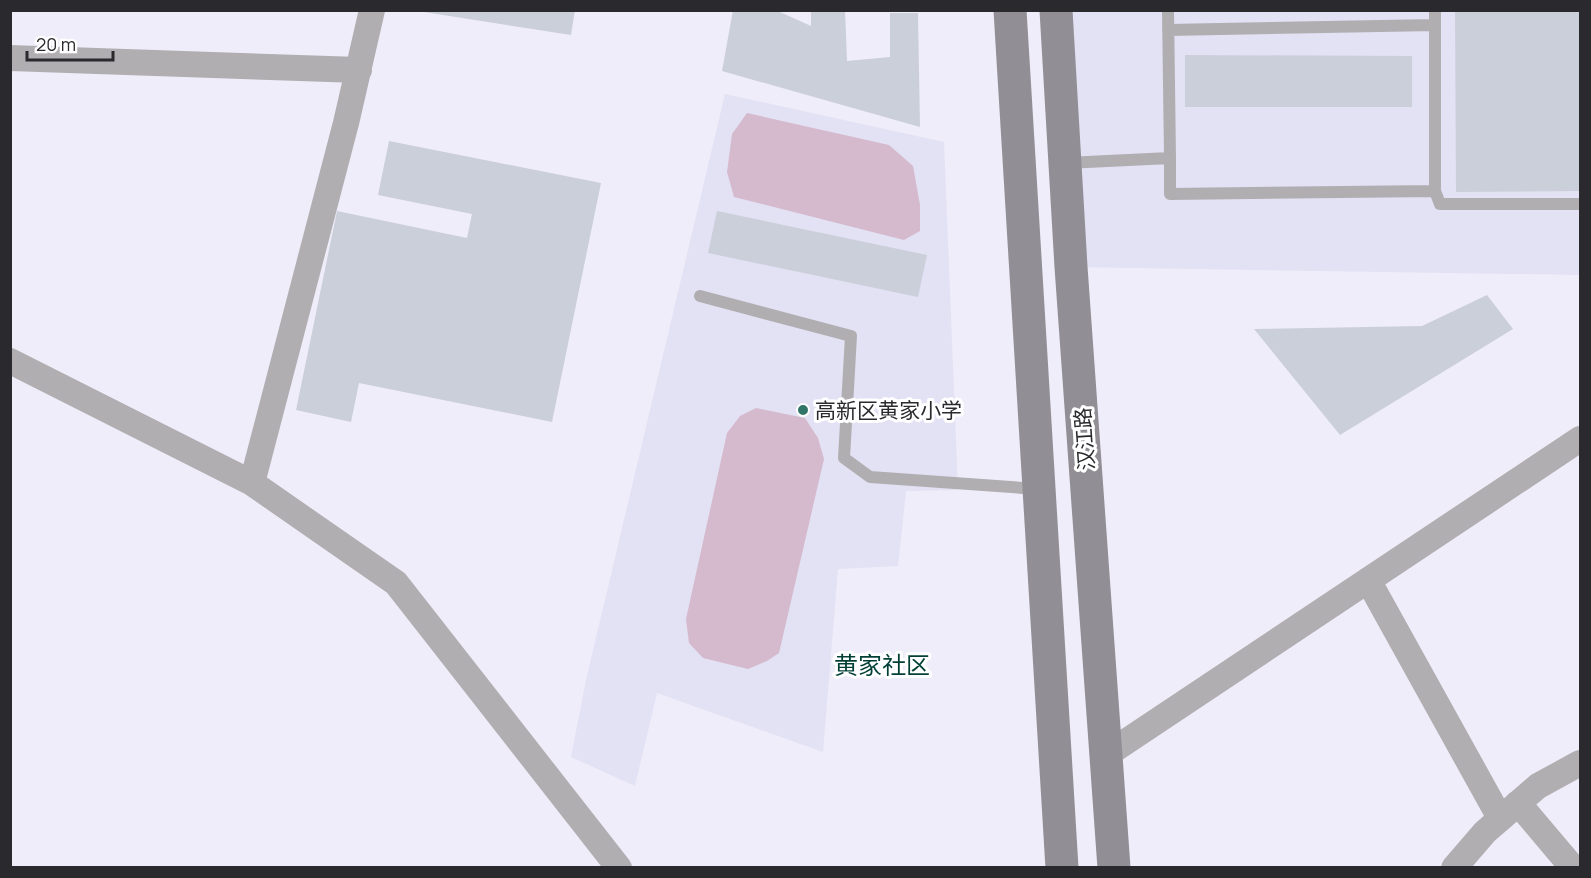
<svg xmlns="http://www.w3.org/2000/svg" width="1591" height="878" font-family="Manrope,'Noto Sans SC',sans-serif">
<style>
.built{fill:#e3e1f4}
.green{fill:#d5bacd}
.building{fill:#cbcfda}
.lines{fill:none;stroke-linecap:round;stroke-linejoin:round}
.service{stroke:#b1aeb2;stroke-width:12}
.minor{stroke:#b1aeb2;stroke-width:26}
.secondary{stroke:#928e95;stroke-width:33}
.poi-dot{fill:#317568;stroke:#fff;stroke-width:2}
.labels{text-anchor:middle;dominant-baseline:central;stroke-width:6;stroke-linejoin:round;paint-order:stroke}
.poi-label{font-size:21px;fill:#2a292d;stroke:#fff;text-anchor:start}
.street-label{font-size:21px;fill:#2a292d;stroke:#fff}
.quarter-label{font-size:24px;fill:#003f36;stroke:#fff}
</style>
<rect width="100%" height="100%" fill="#efedf9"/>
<path class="built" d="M1064,11H1580V275L1071,267Z
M725,94L944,142L958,490L906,491L898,566L838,569L823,752L657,693L635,786L571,757L586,680Z"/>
<path class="green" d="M747,113L889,145L913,166L920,205V231L904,240L734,197L727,172L732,134Z
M756,408L805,418L818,438L824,459L779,653L767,661L748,669L703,658L689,643L686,619L727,433L740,416Z"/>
<path class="building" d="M411,10H575L571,35Z
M733,10H780V12L811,26V10H845L847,61L890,57V13H918L920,127L722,71Z
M1455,10H1580V191L1456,192Z
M1185,55L1412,56V107H1185Z
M389,141L601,183L552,422L359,383L351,422L296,410L337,211L467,238L472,214L378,195Z
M717,211L927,255L918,297L708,253Z
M1487,295L1513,329L1340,435L1254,329L1422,326Z"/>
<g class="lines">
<path class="service" d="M1168,10L1170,158
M1168,30L1435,25
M1066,163L1170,158V194L1435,191V10
M1435,191L1440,204H1580
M700,296L851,336L844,458L870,477L1038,489"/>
<path class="minor" d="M10,58L359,70
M10,361L252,483L396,583L619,868
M252,483L346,123L372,10
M1368,580L1500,818
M1106,755L1580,439
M1518,803L1573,868
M1454,868L1485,832L1538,786L1580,763"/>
<path class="secondary" d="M1010,10L1062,868
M1056,10L1071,267L1114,868"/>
</g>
<circle class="poi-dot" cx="803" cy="410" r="6"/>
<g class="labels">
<g class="poi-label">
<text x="815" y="410">高新区黄家小学</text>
</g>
<g class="street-label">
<text transform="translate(1084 439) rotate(-94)">汉江路</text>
</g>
<g class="quarter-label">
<text x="882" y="664">黄家社区</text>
</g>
</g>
<rect width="1591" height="878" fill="none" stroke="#2a292d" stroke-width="24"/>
<path d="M27 51v9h86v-9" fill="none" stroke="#2a292d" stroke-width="3"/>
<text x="36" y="51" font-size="18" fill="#2a292d" stroke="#ffffff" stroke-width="4.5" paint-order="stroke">20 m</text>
</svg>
